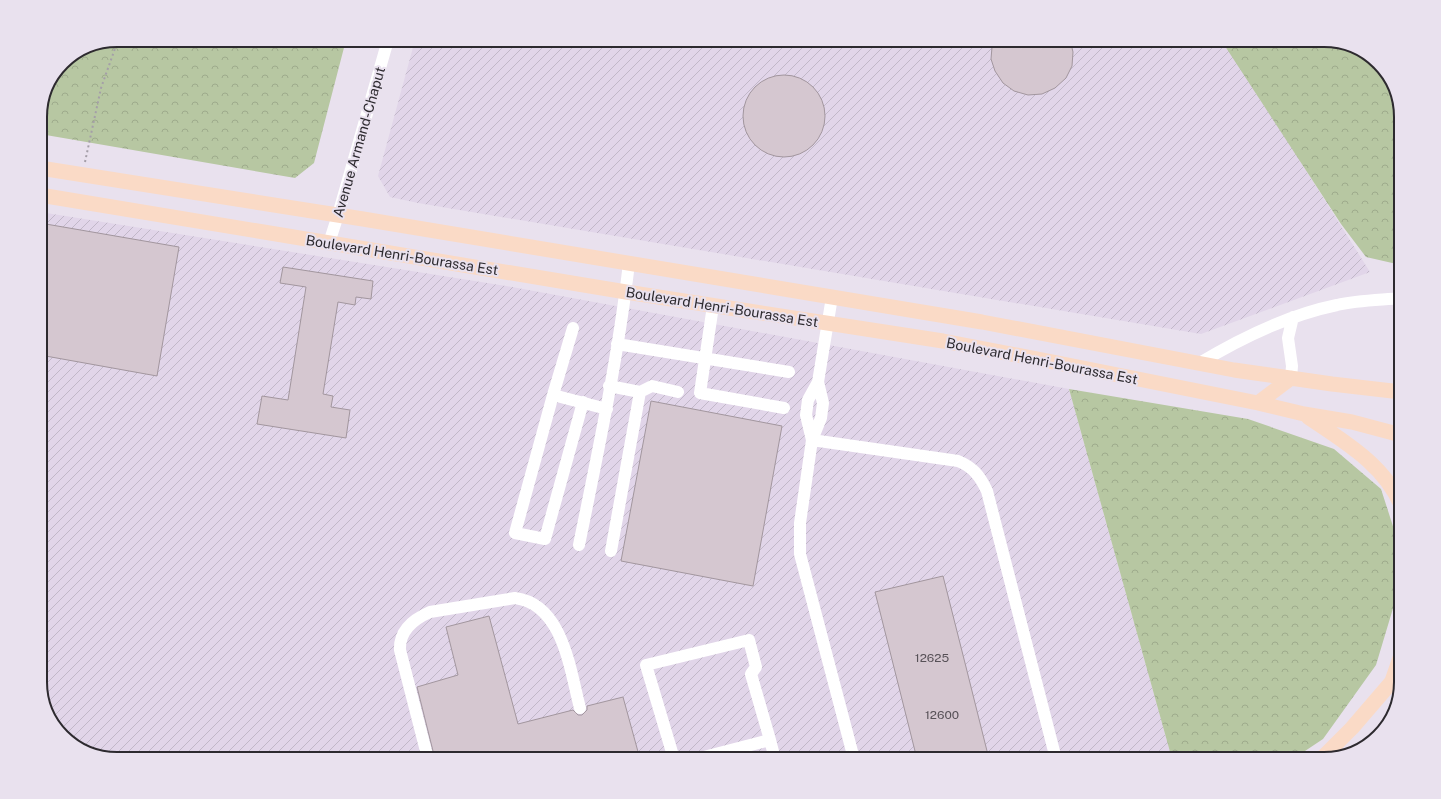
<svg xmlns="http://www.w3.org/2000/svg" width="1441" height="799" font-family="'Public Sans',sans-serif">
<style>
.industrial{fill:url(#industrial-furrows)}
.forest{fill:url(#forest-crowns)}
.building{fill:#d5c7d0;stroke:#a2969e}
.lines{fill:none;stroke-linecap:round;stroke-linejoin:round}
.path{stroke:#a49ea8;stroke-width:2;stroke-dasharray:2 3;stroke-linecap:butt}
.minor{stroke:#fff;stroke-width:12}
.major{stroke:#fadac6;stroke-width:15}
.labels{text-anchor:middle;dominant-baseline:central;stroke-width:4;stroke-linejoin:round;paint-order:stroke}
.number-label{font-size:12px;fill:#575157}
.street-label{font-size:14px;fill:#2d2a2f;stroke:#e9e1ee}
.rim{fill:none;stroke:#2d2a2f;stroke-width:2}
</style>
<defs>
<pattern id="industrial-furrows" width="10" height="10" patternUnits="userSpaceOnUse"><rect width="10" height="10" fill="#e1d5e9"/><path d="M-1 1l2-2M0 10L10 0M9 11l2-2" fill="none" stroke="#c1b7c8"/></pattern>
<pattern id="forest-crowns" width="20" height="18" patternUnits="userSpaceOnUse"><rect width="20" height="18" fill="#b7c7a2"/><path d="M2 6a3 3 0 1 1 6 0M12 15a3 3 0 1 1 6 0" fill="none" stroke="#9eab8c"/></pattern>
</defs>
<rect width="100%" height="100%" fill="#e9e1ee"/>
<path class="industrial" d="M415,40H1224L1370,272L1201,334L418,203L390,197L378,176Z
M40,212L506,286L1069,389L1172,759H118L83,751L53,725L40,687Z"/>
<path class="forest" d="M118,40H346L314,163L295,178L40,134V113L46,88L63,63L88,46Z
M1221,40H1324L1358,48L1388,75L1401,113V265L1366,257L1341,224Z
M1069,389L1248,419L1334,449L1381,489L1399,545L1397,595L1376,665L1323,739L1293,759H1172Z"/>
<path class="building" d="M994,40H1070L1073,52L1072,66L1066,78L1055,88L1042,94L1028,95L1014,91L1003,83L995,71L991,59L992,47Z
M743 116a41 41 0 1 1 82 0a41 41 0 1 1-82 0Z
M40,223L179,247L157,376L40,355Z
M283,267L373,281L371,299L356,297L355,305L338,302L323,394L333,396L331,407L350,410L346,438L257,424L262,396L288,400L306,287L280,283Z
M651,401L782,426L753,586L621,561Z
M943,576L966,667L989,759H917L875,592Z
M489,616L518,724L573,710L578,715H582L587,710V706L623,697L640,759H435L417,687L458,675L446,627Z"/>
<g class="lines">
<path class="path" d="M85,162L101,88L118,40"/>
<path class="minor" d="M329,243L338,215L388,40
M713,306L700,393L784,408
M617,344L789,372
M1198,364C1241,338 1288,315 1337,305C1358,300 1380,300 1401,298
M1291,378L1292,366L1288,338L1293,317
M818,382L823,403L821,418L812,440L800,523V554L854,759
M609,386L640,392L611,551
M640,392L652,386L678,392
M553,395L573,328
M583,402L545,539L515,533L553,395L607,409
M812,440L958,461C973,467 980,476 987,491L1056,759
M812,440L806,415L808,400L818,382L832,297
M579,545C598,452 618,358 629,263
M428,759L400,650C399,630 414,619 430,612L515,598C563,604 570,670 580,708
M674,759L646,665L749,640L756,667L751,674L770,740
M696,759L770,740L775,759"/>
<path class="major" d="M40,168L363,219L982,322L1234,370L1332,384L1401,392
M40,195L626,292L943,341L1053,362L1258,403L1304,414L1352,422L1401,435
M1258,403L1291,378
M1308,417C1343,441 1384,464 1401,505
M1392,681L1401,655
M1321,759L1352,728L1401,671"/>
</g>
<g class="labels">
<g class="number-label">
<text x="932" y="658">12625</text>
<text x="942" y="715">12600</text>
</g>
<g class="street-label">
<text transform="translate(359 142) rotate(-74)">Avenue Armand-Chaput</text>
<text transform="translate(402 255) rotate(9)">Boulevard Henri-Bourassa Est</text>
<text transform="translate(722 307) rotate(9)">Boulevard Henri-Bourassa Est</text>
<text transform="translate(1042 361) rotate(11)">Boulevard Henri-Bourassa Est</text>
</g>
</g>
<path d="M0 0H1441V799H0ZM117 47H1324A70 70 0 0 1 1394 117V682A70 70 0 0 1 1324 752H117A70 70 0 0 1 47 682V117A70 70 0 0 1 117 47Z" fill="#e9e1ee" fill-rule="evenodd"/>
<path class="rim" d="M117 47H1324A70 70 0 0 1 1394 117V682A70 70 0 0 1 1324 752H117A70 70 0 0 1 47 682V117A70 70 0 0 1 117 47Z"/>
</svg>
